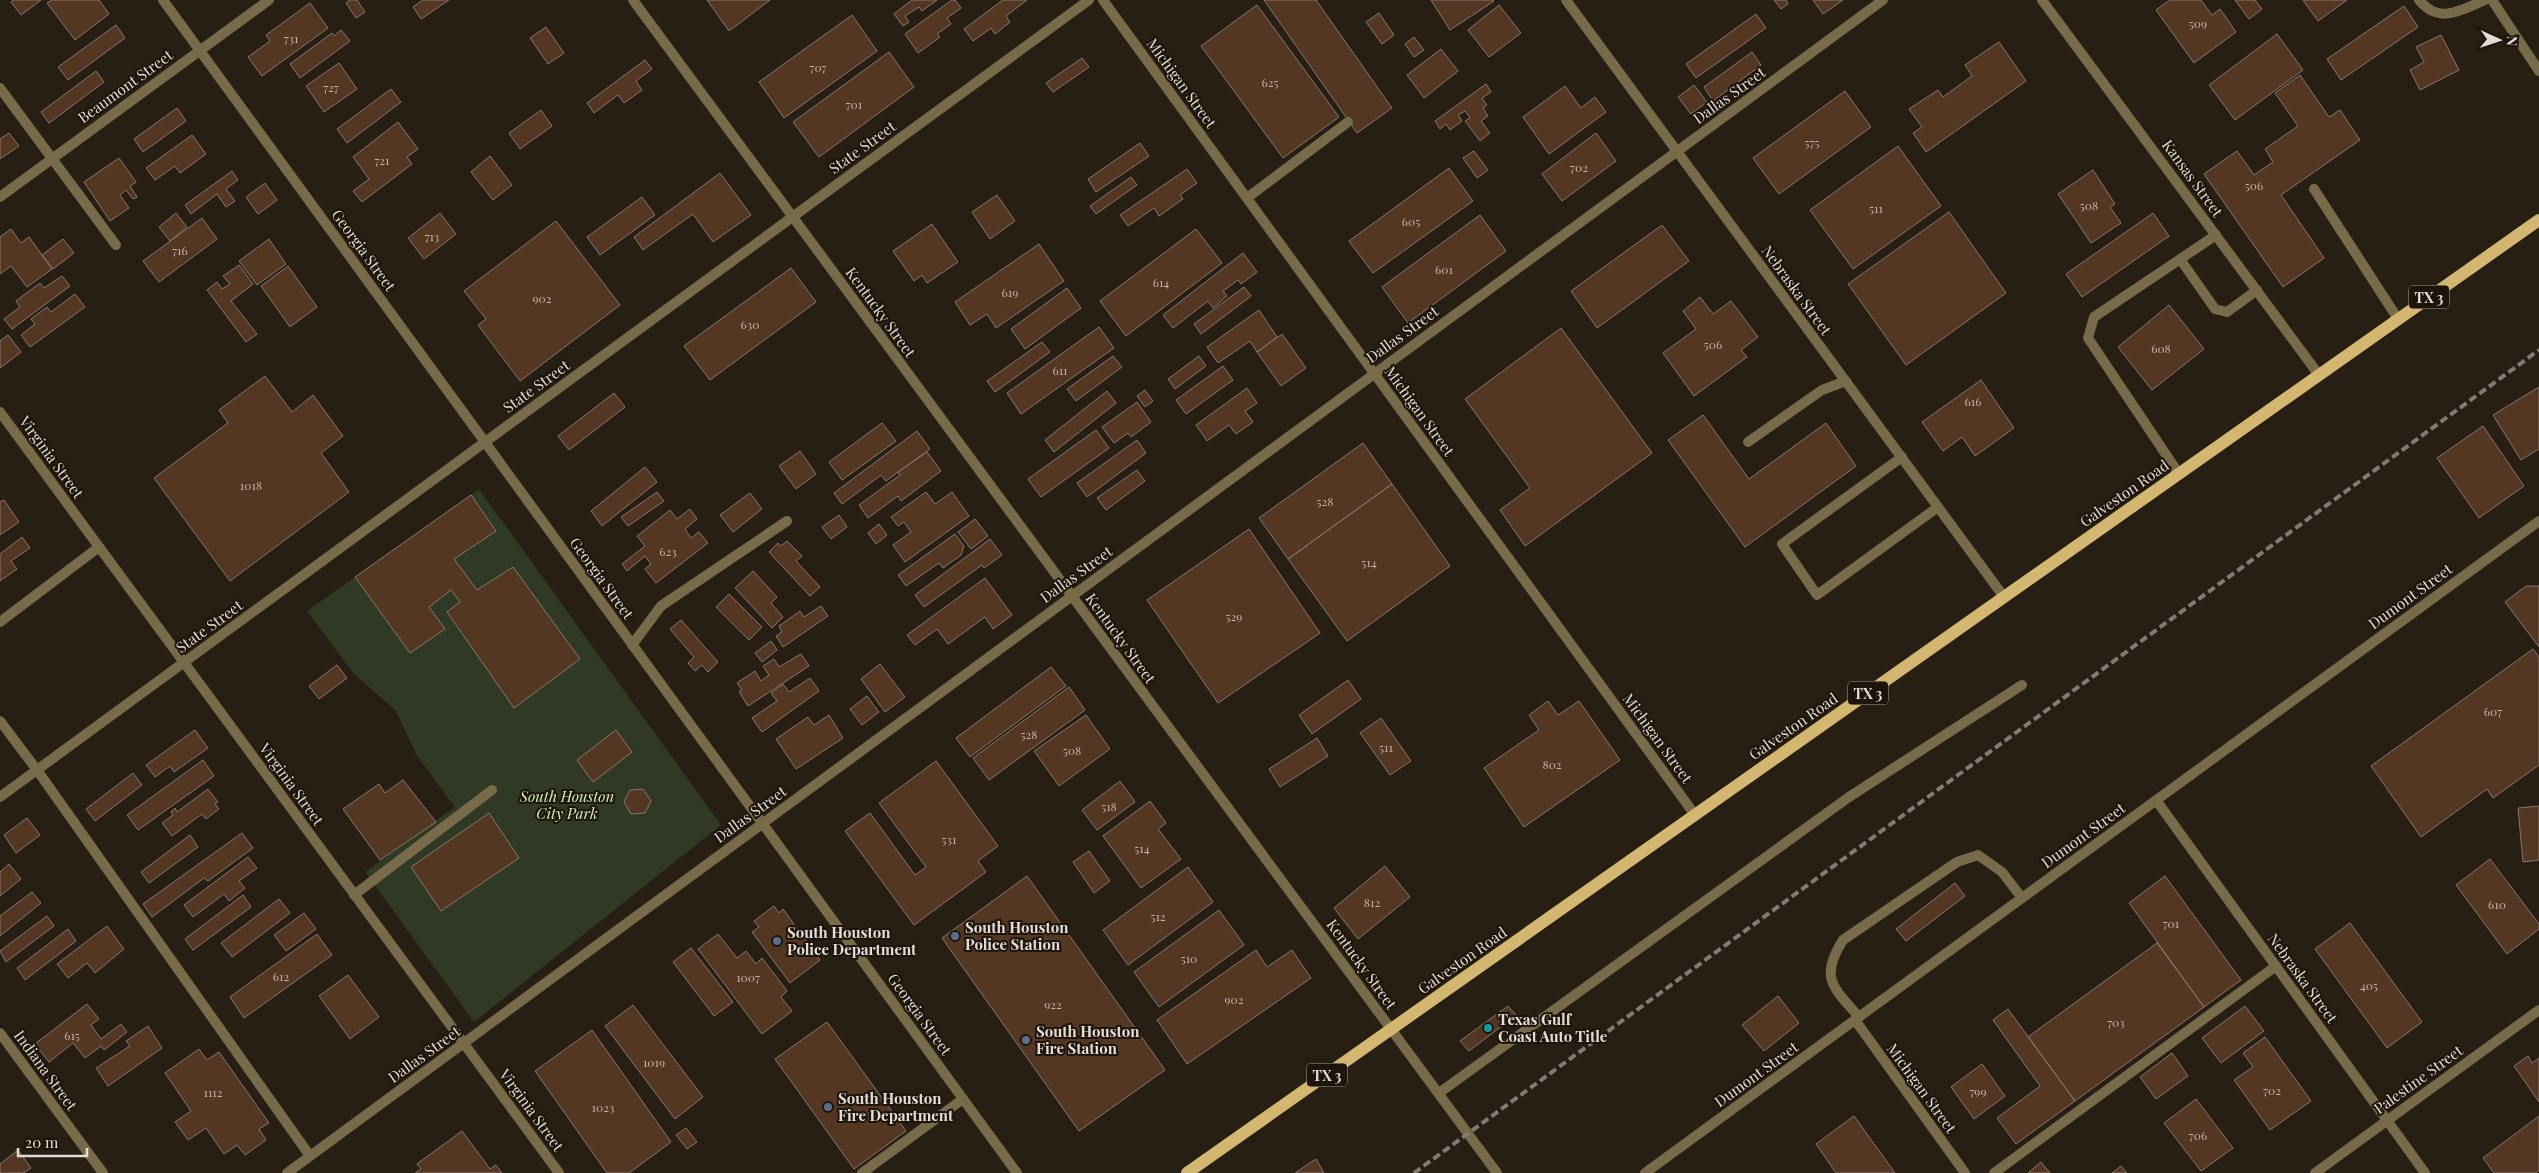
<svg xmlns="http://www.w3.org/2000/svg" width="2539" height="1173" font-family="'Playfair Display',serif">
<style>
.green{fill:#2f3923}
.building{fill:#533722;stroke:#86786e}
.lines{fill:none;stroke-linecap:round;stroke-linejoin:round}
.lane{stroke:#786b4a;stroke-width:10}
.street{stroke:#786b4a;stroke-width:10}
.primary{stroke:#d3b670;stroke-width:12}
.rail{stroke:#837b73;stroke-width:4;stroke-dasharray:8 4;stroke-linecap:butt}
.service-dot{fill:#5c6f8a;stroke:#1d150b;stroke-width:2}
.culture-dot{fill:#0f9aa8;stroke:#1d150b;stroke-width:2}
.labels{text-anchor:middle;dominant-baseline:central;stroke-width:4;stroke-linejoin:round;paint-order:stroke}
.number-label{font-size:12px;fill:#c0b4aa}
.shield{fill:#1d150b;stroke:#a8a19a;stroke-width:1}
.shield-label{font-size:14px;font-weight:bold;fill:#e4ddd7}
.street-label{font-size:15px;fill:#e4ddd7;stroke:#1d150b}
.park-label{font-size:15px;font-style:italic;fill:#d4efb4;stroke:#1d150b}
.poi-label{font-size:15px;font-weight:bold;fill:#e4ddd7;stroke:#1d150b;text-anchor:start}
</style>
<rect width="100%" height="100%" fill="#271e14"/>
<path class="green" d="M479,489L721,825L474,1022L365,872L455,807L417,756L396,711L353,673L307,611Z"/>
<path class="building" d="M13,0H41L21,15L11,2Z
M52,0H99L109,14L75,40L47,3Z
M350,0H357L365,12L356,18L346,3Z
M423,0H449L421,19L413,7Z
M707,0H770L729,31Z
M912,0H937L922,11L919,7L905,16L909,22L903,26L894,14Z
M952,0H955L961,8L947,18L951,24L937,34L940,37L918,53L905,34Z
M1003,0H1027L1006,16L1010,22L995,34L991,28L973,41L964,29Z
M1264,0H1316L1392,108L1357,133Z
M1431,0H1493L1494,1L1450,30Z
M1774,0H1786L1788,4L1781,9Z
M1813,0H1843L1823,14Z
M2170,0H2201L2212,15L2220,9L2236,32L2194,63L2156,10Z
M2235,0H2255L2262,9L2249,19Z
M2303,0H2347L2318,21Z
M310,3L328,28L262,76L248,57L270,41L266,35Z
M1257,5L1339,117L1283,158L1201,46Z
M1499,5L1521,33L1489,57L1468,30Z
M2404,6L2418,27L2341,80L2327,59Z
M1379,13L1394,35L1382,44L1366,22Z
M1756,14L1766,28L1696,78L1686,64Z
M852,15L877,51L784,118L759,82Z
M116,25L125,38L68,80L58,67Z
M546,27L564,53L548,64L530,38Z
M341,30L350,41L300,78L290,64L332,33L334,36Z
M2277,34L2303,70L2235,120L2209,85Z
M2441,35L2459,70L2420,90L2410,70L2424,62L2416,47Z
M1414,37L1424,50L1414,57L1405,44Z
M1999,42L2026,81L1926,152L1913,133L1922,127L1909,109L1938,90L1943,97L1972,76L1965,65Z
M1441,49L1458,71L1424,98L1407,75Z
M889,52L914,87L819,157L793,122Z
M1752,52L1761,65L1713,101L1704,87Z
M1082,58L1089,67L1053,92L1046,83Z
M645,60L652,69L636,81L642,90L624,103L618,95L594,113L587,103Z
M339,63L357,89L324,112L306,86Z
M96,71L104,82L49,123L41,112Z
M2300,75L2329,117L2340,110L2360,140L2281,195L2324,258L2283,287L2204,174L2237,151L2254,175L2273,162L2265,149L2298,126L2275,93Z
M1486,84L1491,92L1482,98L1487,105L1483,108L1488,116L1481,121L1490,133L1480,141L1465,121L1470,118L1465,111L1458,115L1462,121L1450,130L1446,124L1440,129L1435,121Z
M1694,85L1707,102L1691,114L1678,97Z
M1565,86L1581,108L1595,97L1606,112L1549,154L1523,117Z
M391,89L401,102L347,143L337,129Z
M1845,91L1871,127L1779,194L1753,158Z
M177,108L186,121L143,152L134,139Z
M541,110L552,126L520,149L509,133Z
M398,122L418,149L407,157L412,164L362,202L353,191L369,179L353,157Z
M9,133L19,146L0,159V139Z
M1596,133L1616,161L1562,201L1542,174Z
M192,135L206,154L180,173L175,166L155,180L146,168Z
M1140,143L1149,156L1096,192L1088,179Z
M1898,146L1941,206L1853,269L1810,210Z
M1474,151L1488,170L1477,178L1463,158Z
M490,156L512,185L493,200L471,172Z
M119,158L136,182L130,186L137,197L133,199L126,190L120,195L129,208L110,221L84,182Z
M1449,168L1473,201L1373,273L1349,241Z
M1187,169L1197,183L1180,195L1183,199L1159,216L1154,208L1128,226L1120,215Z
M2093,170L2115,204L2110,207L2121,223L2091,243L2058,194Z
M232,171L238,180L226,189L235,201L226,207L217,194L191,214L185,205Z
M720,173L751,215L713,242L693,214L643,250L634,237Z
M1131,177L1137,185L1096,214L1090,206Z
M265,183L277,200L258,214L246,197Z
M997,195L1015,221L990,239L972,212Z
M642,197L655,215L600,255L587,237Z
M1949,212L2006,293L1906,365L1848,284Z
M176,213L187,227L170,241L159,227Z
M440,213L456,234L424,259L408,238Z
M2153,213L2169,236L2082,297L2066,274Z
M1480,215L1506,251L1408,323L1382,287Z
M202,218L217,239L159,282L143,261Z
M556,221L620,305L520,381L478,325L486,319L464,291Z
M932,224L958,262L927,283L922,275L914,281L893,251Z
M1662,225L1689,261L1597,328L1571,291Z
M11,229L21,243L29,237L52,269L27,287L11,266L0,274V237Z
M1196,229L1222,263L1126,336L1100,301Z
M63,239L74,253L53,269L42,255Z
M269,239L286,264L257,285L239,261Z
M1039,244L1064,281L996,328L987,314L970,325L955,302Z
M1243,253L1257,272L1241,284L1238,280L1223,291L1227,296L1213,308L1208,301L1173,328L1163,315Z
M239,265L253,284L231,301L257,334L246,342L207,290L217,282L222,289L230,284L223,276Z
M288,266L317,307L290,327L261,286Z
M791,268L816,302L710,380L684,346Z
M62,276L70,286L12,329L4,319L20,307L16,301L40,283L44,288Z
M1244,287L1251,296L1201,334L1194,324Z
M1067,288L1081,308L1025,349L1011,329Z
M75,294L85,307L30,347L21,335L35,324L31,319L47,307L51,312Z
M1700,297L1713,314L1731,301L1758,337L1741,350L1747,357L1694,396L1663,353L1696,329L1683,311Z
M2169,305L2204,349L2152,390L2118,347Z
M1259,310L1277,337L1257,352L1250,341L1218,363L1207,347Z
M1099,327L1114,348L1021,414L1007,393Z
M1561,328L1652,453L1525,546L1500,510L1530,488L1465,399Z
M1282,334L1306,368L1281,386L1257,352Z
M8,335L21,352L0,368V341Z
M1042,342L1050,352L995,392L987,381Z
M1113,356L1122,367L1076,401L1067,389Z
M1199,356L1206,366L1175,389L1168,379Z
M1223,366L1233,380L1186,414L1176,400Z
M265,376L292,412L313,395L343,436L321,453L349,492L230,581L154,478L228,423L219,410Z
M1981,380L2014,428L1975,456L1962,437L1943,451L1922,422Z
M2539,387V449L2521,460L2493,415Z
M1247,388L1257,403L1245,411L1253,422L1236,434L1229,425L1207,441L1196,425Z
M1145,390L1153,401L1145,407L1137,396Z
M1107,391L1116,403L1054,452L1045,440Z
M614,393L625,407L569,450L558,436Z
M1137,402L1151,422L1131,437L1128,433L1114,443L1102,427Z
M1703,415L1749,479L1826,423L1856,466L1745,547L1668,440Z
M882,423L896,441L842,480L829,462Z
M2483,426L2524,486L2479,518L2437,458Z
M1096,430L1109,448L1041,497L1028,479Z
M917,431L930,449L886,481L881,475L842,504L834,493Z
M1137,440L1146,453L1087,497L1077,483Z
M1363,443L1392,484L1288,559L1259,518Z
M800,451L816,474L796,489L779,466Z
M927,452L941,471L901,501L898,496L868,518L859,505L900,475L898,472Z
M645,467L657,482L602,526L591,511Z
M1137,470L1145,481L1106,510L1097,498Z
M1392,484L1450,566L1347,641L1288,559Z
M657,492L664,501L628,526L621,517Z
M926,492L935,504L952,492L969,516L905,562L893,545L911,532L904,522L898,526L891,517Z
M750,493L762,509L733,532L720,515Z
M471,495L496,531L454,559L477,590L513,567L580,659L514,708L447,612L460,602L451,590L429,607L445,629L410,653L355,577Z
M4,500L19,522L0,535V502Z
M690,509L697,519L685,529L691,538L699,532L708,543L656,583L645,569L651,564L645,556L627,571L622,564L645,546L637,536L670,510L677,519Z
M839,515L847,527L831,539L822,527Z
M975,519L988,536L971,549L958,532Z
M879,524L887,535L876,544L868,533Z
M1249,529L1320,633L1218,703L1147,600Z
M955,534L964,546L961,555L943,568L939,563L906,586L898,575Z
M22,537L30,548L11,561L17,569L0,581V554Z
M990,539L1002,555L984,568L982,565L924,607L915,595Z
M787,541L802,556L796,561L820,587L810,596L769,552L778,543L781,546Z
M753,571L777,597L771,603L783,617L772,628L735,588Z
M985,578L1012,615L993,629L985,617L948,644L937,629L915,645L907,635Z
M2526,586H2539V647L2505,602Z
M729,594L762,627L749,640L716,607Z
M821,606L828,616L783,647L776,636L782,632L779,626L800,611L804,617Z
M681,620L718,662L708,672L702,665L695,671L688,663L694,657L670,629Z
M771,641L777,650L762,662L755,653Z
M2533,649L2539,657V765L2493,798L2487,789L2421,837L2371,766Z
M801,654L809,666L748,706L739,692L742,690L737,683L755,671L761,681L769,675L763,666L774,659L779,667Z
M880,664L905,697L885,712L861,679Z
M337,665L347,678L319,699L309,686Z
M1051,667L1066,686L970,757L956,738Z
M810,678L819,691L762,732L752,718L777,701L771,693L783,684L789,692Z
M1348,680L1361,699L1312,734L1299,715Z
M1069,687L1085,710L989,780L973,758Z
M867,696L879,712L862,725L850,709Z
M1548,701L1558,715L1579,701L1620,760L1524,827L1484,768L1539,730L1529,715Z
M829,715L843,738L796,769L776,739L808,717L814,725Z
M1086,715L1110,749L1059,786L1034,751Z
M1381,718L1411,761L1390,775L1360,733Z
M195,730L208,748L174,772L170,766L155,777L146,765Z
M616,730L632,752L593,782L577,760Z
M1317,738L1328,756L1280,787L1269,769Z
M203,760L214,776L138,830L127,815Z
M936,761L998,846L978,861L986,872L914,925L845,831L870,813L915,875L926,867L879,803Z
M133,773L142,785L95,821L86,809Z
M403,780L436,822L380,860L343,809L379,784L385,793Z
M1120,781L1135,802L1097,830L1082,810Z
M208,789L218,802L215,804L219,809L206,819L202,814L172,836L162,823L173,815L171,812L175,808L177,812Z
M643,789L651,801L645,813L631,814L624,802L630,790Z
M1150,801L1166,823L1158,829L1181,859L1141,888L1103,836Z
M2539,806V860L2523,862L2518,808Z
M489,813L519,858L441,911L411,867Z
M27,818L40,835L16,853L4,835Z
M242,833L253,848L208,881L204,878L152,917L143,904Z
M190,835L198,847L149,883L141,872Z
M1089,851L1110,881L1094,893L1073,862Z
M248,857L257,868L239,881L245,888L229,901L224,894L193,917L184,905Z
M2490,859L2539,924V929L2507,954L2456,885Z
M9,864L21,879L0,896V872Z
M1385,866L1410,897L1358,939L1334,908Z
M1188,867L1213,902L1128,965L1103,930Z
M1027,876L1165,1070L1079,1131L942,938Z
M2165,876L2241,980L2204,1007L2129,903Z
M1955,883L1965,896L1906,941L1896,929Z
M32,892L41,903L0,936V916Z
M243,895L251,907L193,950L185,939Z
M279,899L290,913L232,957L221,943Z
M774,906L779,913L783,909L820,960L790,983L752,932L759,927L754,921Z
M1219,910L1244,945L1159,1007L1134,972Z
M304,913L316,929L286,951L274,935Z
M47,916L54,926L6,962L0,951Z
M2350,923L2422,1022L2387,1048L2315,949Z
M107,926L124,949L95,973L87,963L68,978L57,964Z
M68,929L76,941L25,980L17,968Z
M317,934L332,955L244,1018L230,997Z
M718,934L737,958L746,951L756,964L762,958L787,991L781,997L792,1011L762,1034L698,949Z
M2157,943L2204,1007L2075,1101L2028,1037Z
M691,948L733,1002L714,1016L673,962Z
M1256,950L1267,967L1292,950L1311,978L1187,1064L1157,1020Z
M348,975L379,1017L350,1039L319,996Z
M1778,996L1799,1023L1764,1051L1742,1025Z
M87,1004L99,1019L91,1025L101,1039L121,1024L127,1032L104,1050L101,1046L85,1058L73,1043L49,1062L35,1044Z
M633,1005L703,1097L675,1119L605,1026Z
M1508,1006L1516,1015L1469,1051L1460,1041Z
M2245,1006L2264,1031L2221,1063L2202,1038Z
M2008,1009L2075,1101L2016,1144L1997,1118L2040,1086L1993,1020Z
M827,1022L906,1131L854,1169L775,1059Z
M148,1026L162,1048L108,1086L96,1068L130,1046L126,1041Z
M592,1030L671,1142L629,1173H607L535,1071Z
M2265,1037L2311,1101L2270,1130L2234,1080L2253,1067L2243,1053Z
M199,1049L207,1060L219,1052L269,1123L259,1129L266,1140L245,1155L237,1145L224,1154L206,1128L188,1140L175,1122L191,1111L165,1073Z
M2172,1053L2188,1076L2156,1099L2140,1077Z
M2528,1056L2532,1063L2539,1058V1102L2514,1066Z
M1982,1064L2005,1096L1974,1119L1951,1087Z
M2196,1099L2233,1148L2201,1171L2164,1123Z
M1854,1116L1895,1173H1836L1816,1144Z
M2539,1116V1170L2536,1173H2494L2483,1158Z
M686,1128L697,1142L687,1149L676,1135Z
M462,1131L490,1169L496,1165L502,1173H415L421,1169L417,1164Z
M18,1150L31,1168L23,1173H0V1164Z
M1316,1159L1324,1173H1295Z
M2041,1162L2050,1173H2028Z
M2121,1166L2127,1173H2112Z"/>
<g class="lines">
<path class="lane" d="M2419,0C2439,25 2461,10 2485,0
M0,88L116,245
M2314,189L2398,319
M1247,198L1348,122
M2180,259L2215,309L2227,312L2257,290
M1748,442L1822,390L1846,381
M1902,457L1782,544L1817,595L1938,507
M2179,474L2088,338L2094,317L2216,235
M632,645L661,606L787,521
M0,721L37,770L310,1156
M354,895L492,790
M1859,1017C1833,987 1819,978 1843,940L1957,862L1978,855L2002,872L2022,898
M1439,1093L1849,797L2022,685
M862,1173L963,1099
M1994,1173L2276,966"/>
<path class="street" d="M163,0L1017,1173
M633,0L1497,1173
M1103,0L1695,815
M1566,0L2004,597
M2042,0L2319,375
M2492,0L2539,71
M0,197L269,0
M0,412L559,1173
M0,622L99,547
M0,797L1089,0
M2156,800L2425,1173
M1855,1020L1965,1173
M0,1033L103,1173
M287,1173L1883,0
M1645,1173L2539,521
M2315,1173L2539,1010"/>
<path class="primary" d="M1187,1173L2539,220"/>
<path class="rail" d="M1414,1173L2539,350"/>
</g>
<g class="service-dot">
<circle cx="955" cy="936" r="5"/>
<circle cx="777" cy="941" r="5"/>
<circle cx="1026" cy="1040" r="5"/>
<circle cx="828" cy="1107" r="5"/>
</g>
<circle class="culture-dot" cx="1488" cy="1028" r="5"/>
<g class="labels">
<g class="number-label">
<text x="2198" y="23">509</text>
<text x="291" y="38">731</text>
<text x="818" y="67">707</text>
<text x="1270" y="82">625</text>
<text x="331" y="87">727</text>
<text x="854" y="104">701</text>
<text x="1812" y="142">575</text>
<text x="382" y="160">721</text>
<text x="1579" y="167">702</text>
<text x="2254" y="185">506</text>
<text x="2089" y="205">508</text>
<text x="1876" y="208">511</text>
<text x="1411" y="221">605</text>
<text x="432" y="236">713</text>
<text x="180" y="250">716</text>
<text x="1444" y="269">601</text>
<text x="1161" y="282">614</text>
<text x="1010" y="292">619</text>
<text x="542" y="298">902</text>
<text x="750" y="324">630</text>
<text x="1713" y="344">506</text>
<text x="2161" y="348">608</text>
<text x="1060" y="370">611</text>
<text x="1973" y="401">616</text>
<text x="251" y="485">1018</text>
<text x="1325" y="501">528</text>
<text x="668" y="551">623</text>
<text x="1369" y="562">514</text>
<text x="1234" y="616">529</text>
<text x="2493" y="711">607</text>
<text x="1029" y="734">528</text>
<text x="1386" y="747">511</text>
<text x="1072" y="750">508</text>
<text x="1552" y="764">802</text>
<text x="1109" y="806">518</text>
<text x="949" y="839">531</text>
<text x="1142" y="848">514</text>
<text x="1372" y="902">812</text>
<text x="2497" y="904">610</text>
<text x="1158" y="916">512</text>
<text x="2171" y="923">701</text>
<text x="1189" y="958">510</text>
<text x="281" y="976">612</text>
<text x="748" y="977">1007</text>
<text x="2369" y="985">405</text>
<text x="1234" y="999">902</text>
<text x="1053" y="1004">922</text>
<text x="2116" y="1022">703</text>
<text x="72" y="1035">615</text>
<text x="654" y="1062">1019</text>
<text x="2272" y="1090">702</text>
<text x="1978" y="1091">799</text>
<text x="213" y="1092">1112</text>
<text x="603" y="1107">1023</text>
<text x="2198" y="1135">706</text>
</g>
<g class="shield">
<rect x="2409" y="285.5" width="40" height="23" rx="4"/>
<rect x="1848" y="681.5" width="40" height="23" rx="4"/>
<rect x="1307" y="1063.5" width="40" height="23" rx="4"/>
</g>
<g class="shield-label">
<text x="2429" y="297">TX 3</text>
<text x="1868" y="693">TX 3</text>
<text x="1327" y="1075">TX 3</text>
</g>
<g class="street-label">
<text transform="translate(1182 83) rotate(54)">Michigan Street</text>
<text transform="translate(125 86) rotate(-36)">Beaumont Street</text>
<text transform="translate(1729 95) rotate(-36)">Dallas Street</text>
<text transform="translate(862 147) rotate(-36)">State Street</text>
<text transform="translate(2193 178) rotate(54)">Kansas Street</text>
<text transform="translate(364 250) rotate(54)">Georgia Street</text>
<text transform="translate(1797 290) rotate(54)">Nebraska Street</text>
<text transform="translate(881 312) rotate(54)">Kentucky Street</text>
<text transform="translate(1402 334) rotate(-36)">Dallas Street</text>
<text transform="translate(536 386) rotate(-36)">State Street</text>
<text transform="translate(1420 411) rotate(54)">Michigan Street</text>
<text transform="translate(52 457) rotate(54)">Virginia Street</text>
<text transform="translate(2124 493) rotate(-35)">Galveston Road</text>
<text transform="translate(1076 574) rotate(-36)">Dallas Street</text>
<text transform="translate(602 578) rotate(54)">Georgia Street</text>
<text transform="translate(2410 596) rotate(-36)">Dumont Street</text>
<text transform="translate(209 626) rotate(-36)">State Street</text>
<text transform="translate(1121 638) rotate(54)">Kentucky Street</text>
<text transform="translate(1793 726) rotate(-35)">Galveston Road</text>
<text transform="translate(1658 738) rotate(54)">Michigan Street</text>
<text transform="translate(292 784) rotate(54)">Virginia Street</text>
<text transform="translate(750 814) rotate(-36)">Dallas Street</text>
<text transform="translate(2083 835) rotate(-36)">Dumont Street</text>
<text transform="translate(1462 960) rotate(-35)">Galveston Road</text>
<text transform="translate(1362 964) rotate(54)">Kentucky Street</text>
<text transform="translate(2303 978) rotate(54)">Nebraska Street</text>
<text transform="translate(920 1014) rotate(54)">Georgia Street</text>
<text transform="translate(424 1054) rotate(-36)">Dallas Street</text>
<text transform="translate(46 1070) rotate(54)">Indiana Street</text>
<text transform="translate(1756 1074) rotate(-36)">Dumont Street</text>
<text transform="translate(2418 1079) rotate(-36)">Palestine Street</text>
<text transform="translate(1922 1088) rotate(54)">Michigan Street</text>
<text transform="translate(532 1110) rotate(54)">Virginia Street</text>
</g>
<g class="park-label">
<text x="567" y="796">South Houston<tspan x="567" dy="17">City Park</tspan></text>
</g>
<g class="poi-label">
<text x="965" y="927">South Houston<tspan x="965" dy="17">Police Station</tspan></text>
<text x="787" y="932">South Houston<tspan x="787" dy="17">Police Department</tspan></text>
<text x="1498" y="1019">Texas Gulf<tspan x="1498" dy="17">Coast Auto Title</tspan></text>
<text x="1036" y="1031">South Houston<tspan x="1036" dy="17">Fire Station</tspan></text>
<text x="838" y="1098">South Houston<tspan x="838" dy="17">Fire Department</tspan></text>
</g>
</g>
<g transform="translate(2499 40) rotate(93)" stroke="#1d150b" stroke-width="4" paint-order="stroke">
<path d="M0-4L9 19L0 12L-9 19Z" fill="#e4ddd7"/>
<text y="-8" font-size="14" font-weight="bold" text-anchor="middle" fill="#e4ddd7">N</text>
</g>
<path d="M18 1148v8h69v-8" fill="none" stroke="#e4ddd7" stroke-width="2.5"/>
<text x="25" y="1148" font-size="15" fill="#e4ddd7" stroke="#1d150b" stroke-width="4" paint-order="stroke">20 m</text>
</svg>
